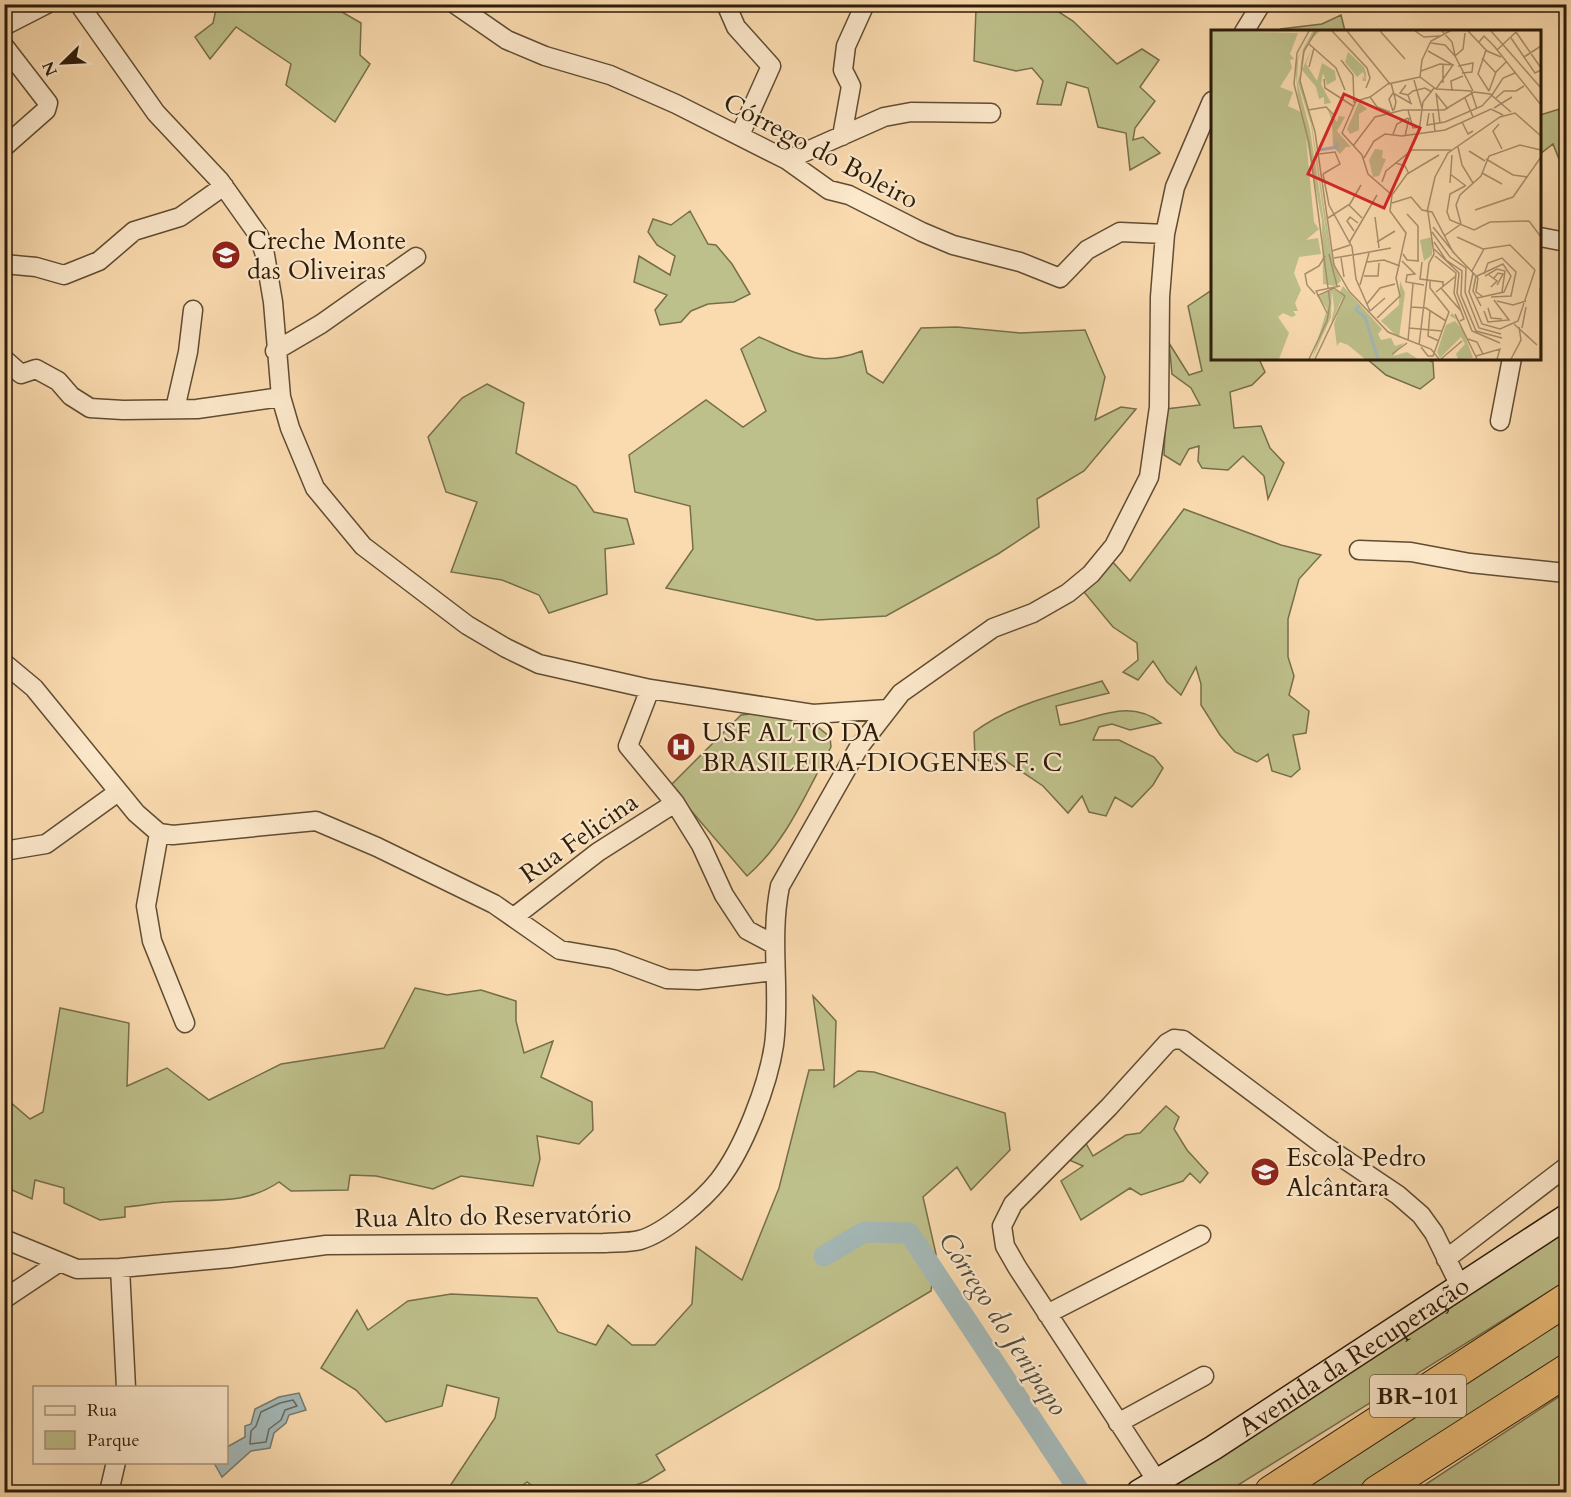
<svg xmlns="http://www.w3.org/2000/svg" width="1571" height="1497" font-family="Cardo,serif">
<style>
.green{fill:#bec08b;stroke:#766e4a;stroke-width:1.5}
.water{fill:#a4b8b7;stroke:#747a71;stroke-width:1.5}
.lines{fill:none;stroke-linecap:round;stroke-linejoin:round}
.shore{stroke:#686a60;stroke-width:1.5}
.canal{stroke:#a4b8b7;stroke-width:21}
.street-casing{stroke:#604c32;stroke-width:21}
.secondary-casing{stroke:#2d1c09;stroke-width:27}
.highway-casing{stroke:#2d1c09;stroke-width:34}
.street{stroke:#fce8cb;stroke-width:18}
.secondary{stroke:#fce8cb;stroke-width:24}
.highway{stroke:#edbe78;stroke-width:32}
.labels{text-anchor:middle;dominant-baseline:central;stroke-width:4.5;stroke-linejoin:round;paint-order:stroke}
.shield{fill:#fce8cb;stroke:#6b5943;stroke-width:1.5}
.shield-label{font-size:24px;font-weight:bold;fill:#2d1c09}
.street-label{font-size:26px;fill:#2d1c09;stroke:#fce8cb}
.poi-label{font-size:26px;fill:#2d1c09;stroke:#fce8cb;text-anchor:start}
.water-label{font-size:27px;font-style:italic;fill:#514b3d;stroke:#fce8cb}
.inset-river{fill:none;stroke:#a4b8b7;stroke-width:3}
.inset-road{fill:none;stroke:#a88f6d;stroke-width:1.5}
.view{fill:#d62828;fill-opacity:0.15;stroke:#d62828;stroke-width:3}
.inset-edge{fill:none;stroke:#2d1c09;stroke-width:3}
</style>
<rect width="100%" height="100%" fill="#fadbaf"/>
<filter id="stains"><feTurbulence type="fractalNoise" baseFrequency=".00333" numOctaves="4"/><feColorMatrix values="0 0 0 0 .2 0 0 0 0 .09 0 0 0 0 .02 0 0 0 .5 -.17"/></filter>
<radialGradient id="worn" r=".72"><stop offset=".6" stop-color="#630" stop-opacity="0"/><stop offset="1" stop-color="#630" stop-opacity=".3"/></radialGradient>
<path class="green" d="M217,5H330L361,23L360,55L370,64L335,122L286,85L291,64L236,27L210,59L195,37L213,23Z
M992,5H1048L1073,21L1117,64L1142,49L1159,60L1140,87L1155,101L1135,128L1133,140L1143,137L1160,153L1130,170L1126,133L1098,127L1088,88L1067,82L1061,105L1037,104L1043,81L1032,68L1016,71L974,61L976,9Z
M1341,15L1345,31L1280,29L1322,24Z
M1566,107V163L1559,159L1553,144L1540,154V115Z
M690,211L708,244L716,245L732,264L750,294L734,302L708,304L691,311L681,322L660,325L655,310L667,295L634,282L639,256L670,275L675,256L657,245L648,232L653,219L671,225Z
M1212,290V358L1259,359L1265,372L1252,385L1230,392L1234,428L1261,426L1270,448L1284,463L1268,499L1264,476L1243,456L1228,470L1202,468L1198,461L1199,446L1189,449L1180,465L1164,455L1166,409L1200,405L1191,388L1172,374L1169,343L1189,375L1202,371L1188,306Z
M957,327L1020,333L1085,330L1105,377L1095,420L1121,407L1136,409L1084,471L1037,499L1039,527L998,554L886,616L817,620L666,588L693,549L690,506L635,492L629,455L706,400L743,427L766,411L741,349L759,337C799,354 818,368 862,351L867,373L883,383L921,328Z
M1367,359H1426L1433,362L1434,378L1420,389L1386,375Z
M487,384L524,403L516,453L576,486L594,512L627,519L634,544L605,549L607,594L549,613L539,595L502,580L451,572L477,502L446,492L428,437L462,398Z
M1184,509L1281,545L1321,555L1299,579L1288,619V657L1294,676L1289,695L1309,711L1306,733L1293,735L1300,769L1291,777L1272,771L1268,754L1257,762L1235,752L1220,735L1201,705V684L1196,667L1181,695L1167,682L1153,661L1138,680L1123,672L1138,660L1137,643L1113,627L1084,592L1110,559L1130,581Z
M1102,681L1109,693L1056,706L1060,725C1095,720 1128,697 1161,723L1130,730L1112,724L1099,727L1093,740H1119L1154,757L1163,768L1153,785L1132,807L1115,797L1106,816L1089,812L1082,796L1068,813L1043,786L1003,759L991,768L975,758L974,732C1011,704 1059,694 1102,681Z
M761,713L808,719L830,737L831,747C807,791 786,843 747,876L670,786L741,715Z
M415,988L447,995L481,990L516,1001V1021L524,1053L553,1041L541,1077L592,1102L593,1130L579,1144L537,1136L540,1159L533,1186L461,1176L433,1189L376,1176L350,1175L348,1190L291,1191L279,1182C242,1207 208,1198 167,1202C153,1203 139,1206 125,1207V1217L100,1220L64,1203V1188L35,1180L32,1199L12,1190L5,1112L10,1102L30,1119L43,1112L60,1008L129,1023L127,1086L167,1068L209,1100L281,1064L384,1048Z
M813,996L836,1021L834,1087L858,1071L874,1072L1005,1113L1010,1150L971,1190L957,1167L923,1197L936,1254L931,1291L656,1455L665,1470L647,1481L617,1492H541L527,1482L514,1492H446L495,1418L499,1398L447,1385L442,1406L386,1422L356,1390L321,1368L357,1310L368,1330L408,1301L451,1294L537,1298L558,1332L596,1345L608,1325L632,1345H655L692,1304L696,1247L742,1280L779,1188L809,1070H824Z
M1166,1106L1179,1117L1174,1129L1187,1150L1208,1173L1200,1183L1190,1173L1183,1181L1141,1195L1130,1188L1081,1220L1061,1181L1083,1166L1067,1159L1084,1140L1093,1156L1126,1135L1140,1133Z
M1566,1231V1281L1227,1492H1165C1300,1407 1431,1316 1566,1231Z
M1566,1314V1358L1559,1363L1350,1492H1287Z
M1566,1392V1492H1414Z"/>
<path class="water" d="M299,1393L306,1410L289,1415L286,1423L274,1433L270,1448L251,1451L222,1477L214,1463L226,1462L227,1447L245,1437V1426L251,1424L255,1409L279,1397Z"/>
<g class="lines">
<path class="shore" d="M293,1400L297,1406L285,1410L281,1420L269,1429L266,1442L250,1444L251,1431L256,1426L261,1412L280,1403Z"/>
<path class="canal" d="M824,1256L864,1232L909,1233L1080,1492"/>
<g class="street-casing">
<path id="street" d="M79,4L156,113L220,181L259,236L265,255L273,302L281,397L290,428L315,488L363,546L467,625L506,648L539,664L650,689L813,714L888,709
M455,4L507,40L545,56L610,75L676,104L787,160L829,190L849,195L922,232L953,245L1020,262L1060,278L1087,250L1120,232L1165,234
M726,4L736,27L771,66L740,135
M4,26L47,4
M1244,32L1261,4
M4,46L48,103L46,110L4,147
M842,136L851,86L843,70L846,46L865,4
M787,160L884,117L911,112L991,113
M1540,237L1566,242
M4,264L36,267L64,275L99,261L134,231L180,217L224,186
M275,351L321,324L416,257
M4,359L21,374L36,369L58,381L71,396L90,408L123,410L197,409L281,397
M175,409L188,352L193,310
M1500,421L1512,358
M1359,550L1411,552L1470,563L1566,573
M4,663L34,688L136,813L159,833L173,835L316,821L377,847L494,904L560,950L613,959L667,979L698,980L775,971
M650,689L628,746L675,803L701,845L724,895L747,930L775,945
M159,833L146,906L152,941L185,1023
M4,851L46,844L118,792
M514,917L598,852L675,803
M4,1239L77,1269L120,1268L230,1258L326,1245L604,1243C615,1242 629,1243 640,1240C665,1233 703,1200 719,1180C744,1148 768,1085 774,1045C781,992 769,939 780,886L859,747L901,693L993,628L1033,613L1068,593L1091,574L1114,546L1149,477L1159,407L1160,297L1165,234L1175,187L1212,101
M1446,1259L1566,1167
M120,1268L126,1388
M4,1299L58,1263
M1047,1314L1201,1235
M1118,1423L1204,1376
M1157,1481L1017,1267L1005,1246L1002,1226L1013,1204L1109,1107L1167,1043L1174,1039L1183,1040L1322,1144L1398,1195L1421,1215L1434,1233L1460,1286
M109,1492L116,1462"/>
</g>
<g class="secondary-casing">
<g id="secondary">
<path id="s1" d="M1139,1492L1213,1448L1566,1217"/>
</g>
</g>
<g class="highway-casing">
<path id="highway" d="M1271,1492L1566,1300
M1377,1492L1566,1371"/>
</g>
<use href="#street" class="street"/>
<use href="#secondary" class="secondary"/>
<use href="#highway" class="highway"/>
</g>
<defs>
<g id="school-disc" transform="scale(1.5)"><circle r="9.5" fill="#8f2418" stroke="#fce8cb"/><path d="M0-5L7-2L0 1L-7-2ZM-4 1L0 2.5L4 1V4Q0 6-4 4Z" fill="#fff"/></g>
<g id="hospital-disc" transform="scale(1.5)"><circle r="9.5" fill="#8f2418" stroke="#fce8cb"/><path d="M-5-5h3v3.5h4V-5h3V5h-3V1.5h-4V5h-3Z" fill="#fff"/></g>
</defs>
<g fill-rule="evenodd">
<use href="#school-disc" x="226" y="255"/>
<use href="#hospital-disc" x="681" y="747"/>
<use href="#school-disc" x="1265" y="1172"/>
</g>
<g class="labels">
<rect class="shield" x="1370" y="1375" width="96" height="42" rx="4.5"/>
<g class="shield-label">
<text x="1418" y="1396">BR-101</text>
</g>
<g class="street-label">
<text transform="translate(821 151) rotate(28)">Córrego do Boleiro</text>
<text transform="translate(579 838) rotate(-35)">Rua Felicina</text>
<text transform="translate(493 1216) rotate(-1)">Rua Alto do Reservatório</text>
<text stroke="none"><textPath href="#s1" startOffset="254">Avenida da Recuperação</textPath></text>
</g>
<g class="poi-label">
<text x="247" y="240">Creche Monte<tspan x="247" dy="30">das Oliveiras</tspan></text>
<text x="702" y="732">USF ALTO DA<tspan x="702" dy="30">BRASILEIRA-DIOGENES F. C</tspan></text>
<text x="1286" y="1157">Escola Pedro<tspan x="1286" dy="30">Alcântara</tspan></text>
</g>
<g class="water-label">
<text transform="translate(1003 1324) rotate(57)">Córrego do Jenipapo</text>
</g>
</g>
<g transform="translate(1211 30)">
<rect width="330" height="330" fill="#fadbaf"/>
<path d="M0,1L87,3L79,24L83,29L79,30L81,38L69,57L82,62L77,76L90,82L94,98L103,192L108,199L95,210L107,208L110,224L88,227L83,243L90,260L84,273L87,281H82L85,285L81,287L72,283L67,287L78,303L68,329H0ZM102,1H109L96,13L88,44L100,90L121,227L130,251L124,256L112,254L111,191L87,66L84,34L91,19L87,30L86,50L99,100L118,224L100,94L87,52L92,19ZM101,18L95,34L106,51L111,33L124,41L125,50L116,55L112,43L110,54L120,73L113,74V67L108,69L105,57L91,40ZM137,22L153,37L155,43V51H152L151,46L154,49L152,42L146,47L134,32ZM148,72L156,79L148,84V100L139,104L136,99ZM116,78L126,92L128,86L134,87L126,101L140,117H135L129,124L122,117L121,91ZM164,119L172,120L171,128L175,129L168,146L162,147L158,130ZM221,207V225L213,231L209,210ZM189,251L194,263L188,308L170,291L188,275ZM132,256L171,299L167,304L170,310L180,308L184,316L193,313L182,326L196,322L207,329H154L137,315L129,312L126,316L123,294L132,266L120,294L123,279L121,261L120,287L101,329L116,279L107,267L122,259L129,262ZM241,283L248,291L266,329L253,303L262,328L247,329L245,324L254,314L250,307L229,328L226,322L235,295L244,291L250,298L245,289L239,286Z" fill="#bec08b"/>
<path class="inset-river" d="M108,120L126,117V112M148,275L145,280L154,287L167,329"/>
<path class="inset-road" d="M98,1L86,23L83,54L98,113L119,273L116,291L98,329M105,1L93,21L89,51L104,102L123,235L138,261L177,302L220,319L228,329M121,1L156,38L159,48L155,58M136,1L179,54M169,1L194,29M204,1L213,7L229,6M231,1L241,12L244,25M257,1L276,21L290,27M280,1L330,58M305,2L330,38M300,8L324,43L330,40M268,12L273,6L283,16L330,75M220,13L234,15L244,26L262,61M98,14L125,38L134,60M275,20L267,44L278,61M286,20L305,2M217,21L242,35L225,59M244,26L252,19L254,3M313,27L330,16M271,28L285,43M130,30L142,45L143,73M247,36L262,33L261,42L251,43M98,37L103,18M210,41L229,34L243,35M209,47L225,59L260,61L266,79M209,47L211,30L220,11L239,1M113,49L114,58L142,76M203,50L211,78M180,53L185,72L183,80M232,53V35M195,55L189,63L197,65M241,61L240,51L252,46M278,61L285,42L295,32M263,62L279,64L300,82M225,63L229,93M225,64L237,79M281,65L292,48L304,43M159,67L166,77L179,82M254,68L262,87M285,68L293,61H305L313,56M200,74L197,65L202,61L214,58L221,62M283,78L301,67M97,80L115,77L123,85M197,80L202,98L208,97M182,81L178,69L182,63L201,74M218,83L216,95L234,92L271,76L281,65M222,83L224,102M251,92L257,104L262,101M288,94L282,101L291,119M208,102L212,72L223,58M182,104L186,94L197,88M194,106L198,88M142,116L164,87L192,80H233L263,62M247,117L251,135L262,153M258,121L274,131M108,124L124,122L129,134L112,144M153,128L163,111L174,104L191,106L234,100L280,79L292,85M275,129L302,145L317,147M185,133L194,136L198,144M271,143L291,154M112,144L118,175L141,217L145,249L159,281M239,144L255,156M171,152L175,141L201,120H240M239,153L241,125M254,156L239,164L236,182L239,190L263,200L279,192L318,191M181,165L157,144L151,125L131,103L145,71L159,67L177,54L209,47M181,173L200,167L211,180L221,182L242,222L267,248M138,175L151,188M264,180L302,167L330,127M216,182L224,147L237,123L289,87L304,83L330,106M196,184L207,196V231M164,187L168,218M117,188L139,174L150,155M318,191L330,207M250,194L245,175L249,165L270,146L278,126L309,115L330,120M222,197L244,224M143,201L136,191L139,187L147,193M221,202L239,227L255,238L254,262L268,298L290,304M233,206L250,194M246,207L272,219L299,215L324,240M166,212L184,201M223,212L235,230L251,241L250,265L265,301L291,308M138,213L166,165M223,219L248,243L246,263L261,301L289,313M121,221L139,215M118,224L126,256M192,224L196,230L208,231M142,225L180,218M224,226L245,243L243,263L250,281M123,228L141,225M130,228L133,247M191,231L204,244L196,245L195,252L213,255M156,232L173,230L189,236M211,232L209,249L232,252V256M261,241L273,219M262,243L258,262L271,294L289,299L307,291L324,240M273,244L277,233L291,228L305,242L300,266L280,267M278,245L286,251L280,257M153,246H167L168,233M265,246L262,261L270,276M274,246L286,239L294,241L291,262M267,248L265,262L271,266M283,248L287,243L292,244L286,255M149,255L158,223M230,258L250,281L253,289L249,291M329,258V329M225,262L245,246M104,264L96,255L94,244L108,236L114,226M106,266L123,258L134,266M266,268L293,262L300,246L292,234L266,246M286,271L302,275L315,271M156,274L169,258L184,254M200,277L215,278L235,291M277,278L280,288L291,289M159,281L174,268M219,281L217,306L228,311M273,281L277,292L298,290L283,270M116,283L105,261L129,256M244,284L266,329M166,288L189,266L185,248L195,203L179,181L181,165L196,144L228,125M303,294L326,315M198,298L231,301M311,298L315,277M257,309L266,312L272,324M197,311L202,254M208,315L218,233L223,224L217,182M210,317L217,326H222L238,282L219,258V250M181,324L196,313M265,326L289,319L286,329M104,329L134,266M230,329L251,311M300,329L310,310L308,297"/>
<path class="view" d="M133,64L209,98L173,178L97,144Z"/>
<rect width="330" height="330" class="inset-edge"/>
</g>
<rect width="1571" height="1497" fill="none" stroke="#fadbaf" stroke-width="24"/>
<rect x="6" y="6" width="1559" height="1485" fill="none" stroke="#2d1c09" stroke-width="3"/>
<rect x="12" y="12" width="1547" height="1473" fill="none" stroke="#2d1c09" stroke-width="1.5"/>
<rect x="33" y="1386" width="195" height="78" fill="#fce8cb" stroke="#a9967d" stroke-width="1.5"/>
<rect x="45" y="1406" width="30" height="9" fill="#fce8cb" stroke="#a9967d" stroke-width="1.5"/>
<text x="87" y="1416" font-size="18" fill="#2d1c09">Rua</text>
<rect x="45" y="1431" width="30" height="18" fill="#bec08b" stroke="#a9967d" stroke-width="1.5"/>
<text x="87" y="1446" font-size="18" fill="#2d1c09">Parque</text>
<g transform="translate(63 63) rotate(246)" stroke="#fce8cb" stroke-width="4.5" paint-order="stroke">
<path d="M0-4.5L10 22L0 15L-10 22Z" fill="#2d1c09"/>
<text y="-9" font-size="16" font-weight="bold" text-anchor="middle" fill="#2d1c09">N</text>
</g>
<rect width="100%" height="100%" filter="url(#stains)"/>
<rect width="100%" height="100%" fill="url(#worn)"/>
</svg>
